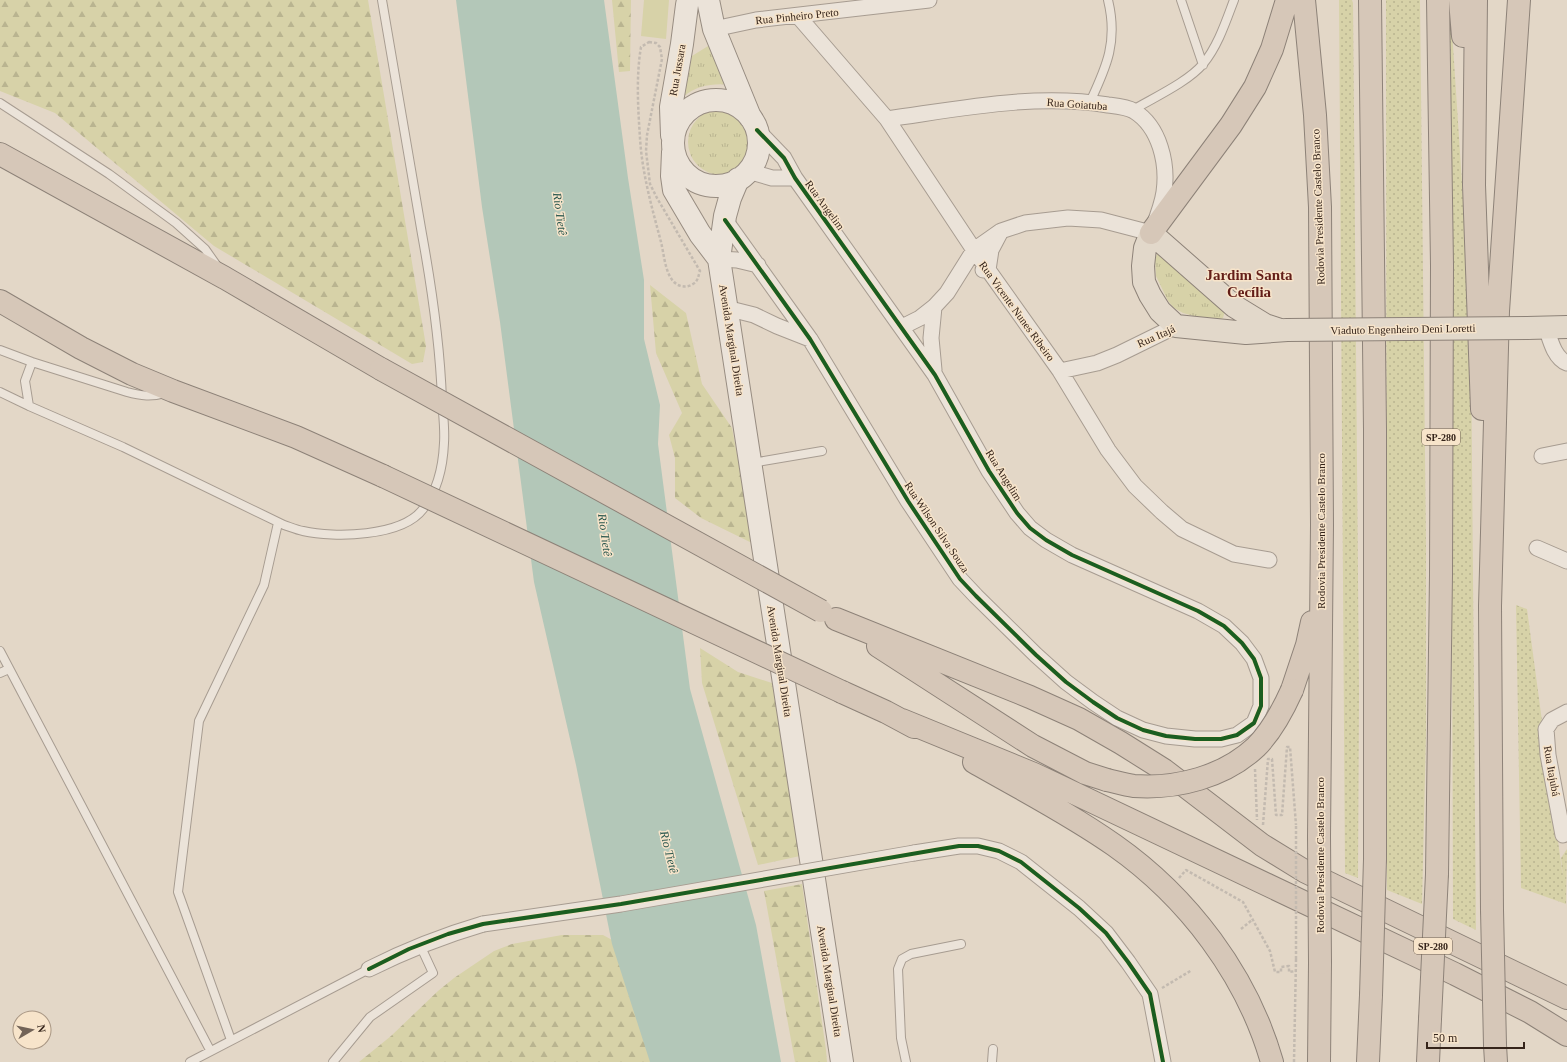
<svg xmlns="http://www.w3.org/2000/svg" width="1567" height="1062" font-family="'Times New Roman',serif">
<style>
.grass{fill:url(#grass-tufts)}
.forest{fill:url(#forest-firs)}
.park{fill:url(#park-dots)}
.pitch{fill:#d7d2a8}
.water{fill:#b3c7b8}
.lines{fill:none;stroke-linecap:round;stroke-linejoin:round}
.lane-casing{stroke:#a79c91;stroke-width:10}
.street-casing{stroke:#a79c91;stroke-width:17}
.secondary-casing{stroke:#978c81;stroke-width:24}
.primary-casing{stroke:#8d8278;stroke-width:24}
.highway-casing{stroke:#8d8278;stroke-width:24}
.path{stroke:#c3bab0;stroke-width:2.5;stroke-dasharray:3 2;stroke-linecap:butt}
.lane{stroke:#ebe3d9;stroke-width:8}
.street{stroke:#ebe3d9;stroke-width:15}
.secondary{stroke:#ebe3d9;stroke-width:22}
.primary{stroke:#e2d8ca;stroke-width:22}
.highway{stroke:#d6c7b8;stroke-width:22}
.street-bridge-casing{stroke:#a79c91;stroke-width:17;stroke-linecap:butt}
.primary-bridge-casing{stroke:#8d8278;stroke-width:24;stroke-linecap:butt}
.highway-bridge-casing{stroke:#8d8278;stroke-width:24;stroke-linecap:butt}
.path-bridge{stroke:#c3bab0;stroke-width:2.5;stroke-dasharray:3 2;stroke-linecap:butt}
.street-bridge{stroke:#ebe3d9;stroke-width:15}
.primary-bridge{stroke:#e2d8ca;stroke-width:22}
.highway-bridge{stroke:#d6c7b8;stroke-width:22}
.cycleway-casing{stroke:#f7e4ca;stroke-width:6}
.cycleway{stroke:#1b5e20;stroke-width:4}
.labels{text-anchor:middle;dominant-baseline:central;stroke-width:3;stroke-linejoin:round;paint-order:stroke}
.shield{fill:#f7e4ca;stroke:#6f5e4f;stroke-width:1}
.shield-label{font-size:10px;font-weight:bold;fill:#35241a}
.street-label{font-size:11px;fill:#35241a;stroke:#f7e4ca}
.water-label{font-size:12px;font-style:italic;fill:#28564d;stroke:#f7e4ca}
.district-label{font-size:15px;font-weight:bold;fill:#631e18;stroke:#f7e4ca}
</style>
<defs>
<pattern id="grass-tufts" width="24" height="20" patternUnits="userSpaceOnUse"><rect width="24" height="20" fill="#d7d2a8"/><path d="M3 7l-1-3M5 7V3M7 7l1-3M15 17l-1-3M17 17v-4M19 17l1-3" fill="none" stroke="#b9b490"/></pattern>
<pattern id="forest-firs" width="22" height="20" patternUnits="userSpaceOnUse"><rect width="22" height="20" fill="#d7d2a8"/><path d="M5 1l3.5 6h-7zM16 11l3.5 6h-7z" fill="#b9b490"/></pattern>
<pattern id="park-dots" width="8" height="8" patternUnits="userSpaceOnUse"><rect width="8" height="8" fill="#d7d2a8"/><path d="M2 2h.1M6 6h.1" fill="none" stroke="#b9b490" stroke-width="1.8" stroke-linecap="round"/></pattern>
</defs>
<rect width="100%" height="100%" fill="#e3d7c7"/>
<path class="grass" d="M708,46L720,55L732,85C714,83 697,85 683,97L692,56Z
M688 142a33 33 0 1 1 66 0a33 33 0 1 1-66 0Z
M1158,251L1225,311L1223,318L1214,322L1183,313L1174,308L1168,301L1156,276L1155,260Z"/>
<path class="forest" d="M0,0H368L426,346L423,362L412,364L214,246L55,113L0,91Z
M612,0H631L630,71L619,72Z
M650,285L686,313L702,384L732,428L754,544L701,518L675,498V458L669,435L682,413L656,353Z
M700,648L738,672L772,683L800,856L758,865L702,683Z
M802,884L826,1050L827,1062H795L764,891Z
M562,935H603L614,941L662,1062H359L391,1036L438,991L454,978L494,951L512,944Z"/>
<path class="park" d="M1339,0H1352L1353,3L1359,693L1358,878L1345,873Z
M1386,0H1420L1426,546V733L1422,904L1387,890Z
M1450,0L1470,305L1471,343L1476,930L1453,919Z
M1516,605L1527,609L1563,878L1561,858L1567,849L1566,904L1521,888Z"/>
<path class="pitch" d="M644,0H669L666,39L641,36Z"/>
<path class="water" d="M456,0H604L628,178L644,280V339L660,405L658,444L690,689L756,925L781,1062H650L612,944L576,765L534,582L500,322L482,207Z"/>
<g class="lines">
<g class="lane-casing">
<path id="lane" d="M1181,0L1203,65
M1090,102C1107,66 1118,41 1108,0
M0,103L109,174L176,223L205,249L217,266
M1133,110C1153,98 1188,82 1203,64C1218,46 1226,21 1234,0
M0,350L32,362L127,392C141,396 152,397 166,393
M32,362L25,381L29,406L123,447L284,525C290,527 297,530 303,531C334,538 402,537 423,509C438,490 443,466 444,443C445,429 443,414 442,400C440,344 432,289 422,234C409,156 395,78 382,0
M0,392L29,406
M752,463L822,451
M0,651L210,1050
M0,673L9,669
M231,1040L178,892L199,721L264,585L278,523
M190,1062L369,969
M333,1062L370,1017L433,973L420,945
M906,1062L901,1038L898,969L902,959L911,954L961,944
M992,1062L993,1049"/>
</g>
<g class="street-casing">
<path id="street" d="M798,16L887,119L974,250L1060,371L1108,450L1135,486L1162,512L1182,529L1234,554L1269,560
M714,29L756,20L929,0
M887,119C959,109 1035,93 1108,105C1116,106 1127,107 1134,111C1160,127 1168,164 1164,192C1162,206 1156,220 1151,233L1101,220L1068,218L1025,223L1001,231L974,250L947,293L934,307L920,318L902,327
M748,171L772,178H795
M725,220L810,339L908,501L960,579L976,596L1036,655L1066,682L1093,702L1117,718L1143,730L1166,736L1195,739H1221L1237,735L1254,723L1261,706V678L1254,659L1242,643L1224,626L1198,611L1072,555L1046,540L1030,528L1017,513L989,471L935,375L795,178L784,158L757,130
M719,259L737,260L758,265
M983,270H988L991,250L1000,233
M726,308L754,315L777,326L810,339
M1546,327C1550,339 1554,358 1567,363
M934,370L931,338L934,307
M1060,371L1097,363L1117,355L1176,326
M1542,456L1567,451
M1537,548L1567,561
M1563,835L1548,755L1546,729L1552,720L1567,712
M914,853L959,846H978L999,851L1021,862L1079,908L1106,933L1128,962L1150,994L1163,1062
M369,969C407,950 442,936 483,924"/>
</g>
<g class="secondary-casing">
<path id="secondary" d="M708,0L714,29L750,117
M673 143a43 43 0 1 1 86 0a43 43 0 1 1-86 0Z
M672,135L671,107L682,44L687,5L688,0
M673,152L672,176L674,190L700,234L719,259
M738,179L730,198L725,216L719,259L842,1062"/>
</g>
<g class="primary-casing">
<path id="primary" d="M1527,328L1567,327
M1280,330L1265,325L1234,306L1151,233L1145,248L1143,266L1144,282L1150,295L1160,311L1176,326L1246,333L1287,330"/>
</g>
<g class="highway-casing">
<path id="highway" d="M1304,0L1315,115L1320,207L1322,525L1319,837
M1370,0L1375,429V859
M1460,0L1463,36
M1476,0L1474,185L1482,409
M0,154L225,278L381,369
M1151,233L1231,125L1255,87L1272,49L1287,0
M0,301L81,348L132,374L173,391L296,437L383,476
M836,619L1030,697L1079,719L1121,743L1164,770L1262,845L1306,872L1567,998
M878,646L1033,746L1085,773L1107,780
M1292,690L1307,645L1312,622
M842,692L886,712L914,727
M902,720L1034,774L1455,974L1530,1012L1567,1035
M974,762C1021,789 1070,814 1114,845C1188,897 1247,975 1272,1062
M1437,874L1441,575L1442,265L1438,0
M1492,910L1490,606L1498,311L1519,0
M1495,1045L1496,1062
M1319,1062L1320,963
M1368,1062L1371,995
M1428,1062L1430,1019"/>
</g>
<path class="path" d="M649,42L656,43L660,47L662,59L647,135L646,151L650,184L657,198L700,271C698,277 698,281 693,284C687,288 679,287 674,282C665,273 664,254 661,242C652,208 642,173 640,138C638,108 636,76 641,47Z
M1255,769L1257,820
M1263,825L1268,759H1272L1276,815H1282L1287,747H1290L1296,825
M1179,878L1186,870L1243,902L1270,951L1275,972H1281V967L1289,966V972L1296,971
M1241,929L1252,920
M1162,988L1192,970
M1294,1062L1296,959"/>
<use href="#lane" class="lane"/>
<use href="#street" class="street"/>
<use href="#secondary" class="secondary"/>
<use href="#primary" class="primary"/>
<use href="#highway" class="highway"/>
<g class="street-bridge-casing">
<path id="street-bridge" d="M483,924L621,904L914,853"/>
</g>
<g class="primary-bridge-casing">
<path id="primary-bridge" d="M1287,330L1527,328"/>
</g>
<g class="highway-bridge-casing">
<path id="highway-bridge" d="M381,369L821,611
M383,476L842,692
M1107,780C1116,782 1125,785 1134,786C1177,789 1224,777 1256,747C1272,731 1283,710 1292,690
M1319,837L1320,963
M1492,910L1495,1045
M1371,995L1375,859
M1430,1019L1437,874"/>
</g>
<path class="path-bridge" d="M1296,959V825"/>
<use href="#street-bridge" class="street-bridge"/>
<use href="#primary-bridge" class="primary-bridge"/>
<use href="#highway-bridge" class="highway-bridge"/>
<g class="cycleway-casing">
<path id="cycleway" d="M725,220L810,339L908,501L960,579L976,596L1036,655L1066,682L1093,702L1117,718L1143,730L1166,736L1195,739H1221L1237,735L1254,723L1261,706V678L1254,659L1242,643L1224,626L1198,611L1072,555L1046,540L1030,528L1017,513L989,471L935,375L795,178L784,158L757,130
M369,969L409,949L448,934L483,924L621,904L935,850L959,846H978L999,851L1021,862L1079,908L1106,933L1128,962L1150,994L1163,1062"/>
</g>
<use href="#cycleway" class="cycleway"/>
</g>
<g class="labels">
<g class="shield">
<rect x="1422" y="429" width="38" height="16" rx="3"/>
<rect x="1414" y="938" width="38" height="16" rx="3"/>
</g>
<g class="shield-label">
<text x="1441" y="437">SP-280</text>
<text x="1433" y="946">SP-280</text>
</g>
<g class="street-label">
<text transform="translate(797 16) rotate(-6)">Rua Pinheiro Preto</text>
<text transform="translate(677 70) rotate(-80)">Rua Jussara</text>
<text transform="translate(1077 104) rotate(4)">Rua Goiatuba</text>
<text transform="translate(825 205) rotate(54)">Rua Angelim</text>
<text transform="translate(1318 207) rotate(-92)">Rodovia Presidente Castelo Branco</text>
<text transform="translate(1017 311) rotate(54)">Rua Vicente Nunes Ribeiro</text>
<text transform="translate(1403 329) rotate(-1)">Viaduto Engenheiro Deni Loretti</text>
<text transform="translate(1156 336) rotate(-24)">Rua Itajá</text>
<text transform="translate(732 340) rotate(81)">Avenida Marginal Direita</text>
<text transform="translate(1004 475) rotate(58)">Rua Angelim</text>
<text transform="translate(937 527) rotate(56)">Rua Wilson Silva Souza</text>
<text transform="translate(1321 531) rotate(-90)">Rodovia Presidente Castelo Branco</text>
<text transform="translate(780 661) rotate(81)">Avenida Marginal Direita</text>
<text transform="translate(1552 771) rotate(80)">Rua Itajubá</text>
<text transform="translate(1320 855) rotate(-90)">Rodovia Presidente Castelo Branco</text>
<text transform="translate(830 981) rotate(81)">Avenida Marginal Direita</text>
</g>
<g class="water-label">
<text transform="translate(560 214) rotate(82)">Rio Tietê</text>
<text transform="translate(605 535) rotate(82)">Rio Tietê</text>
<text transform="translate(669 852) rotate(76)">Rio Tietê</text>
</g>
<g class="district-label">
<text x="1249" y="275">Jardim Santa<tspan x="1249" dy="17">Cecília</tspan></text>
</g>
</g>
<g transform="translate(32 1030) rotate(81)"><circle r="19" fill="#f7e4ca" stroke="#a99784"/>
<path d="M0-3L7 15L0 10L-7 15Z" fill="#726357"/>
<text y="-6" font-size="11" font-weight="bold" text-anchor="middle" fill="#35241a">N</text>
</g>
<path d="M1427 1042v6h97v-6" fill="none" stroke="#35241a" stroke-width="2"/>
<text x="1433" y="1042" font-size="12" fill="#35241a" stroke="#f7e4ca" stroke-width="3" paint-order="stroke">50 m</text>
</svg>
